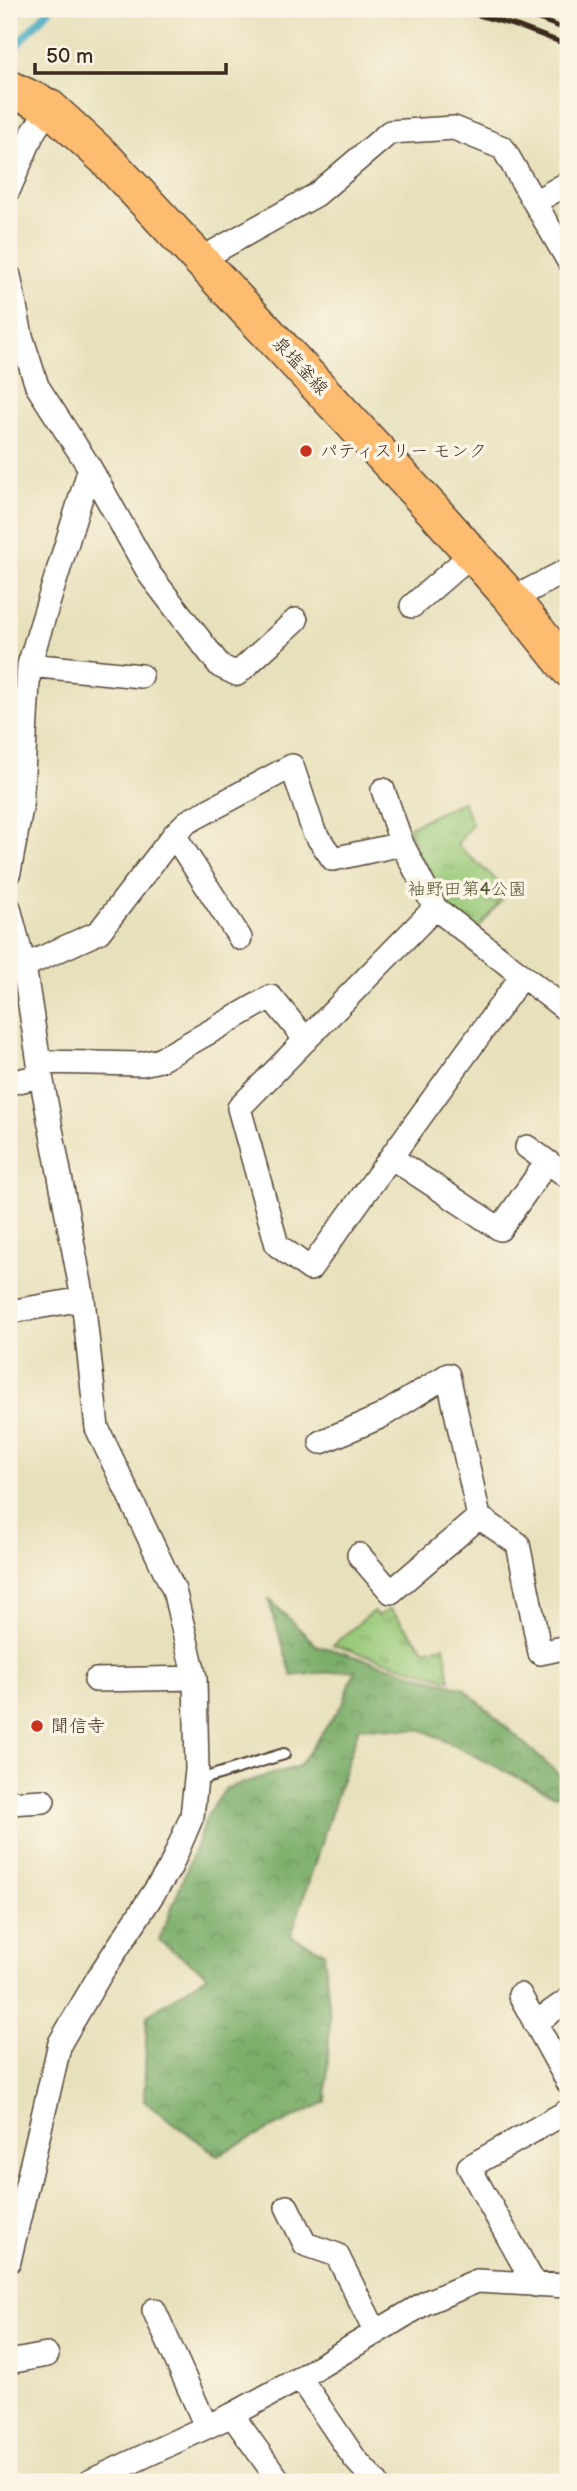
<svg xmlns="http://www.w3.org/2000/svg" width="577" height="2491" font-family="'Balsamiq Sans','Klee One',sans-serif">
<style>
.grass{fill:url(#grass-tufts);stroke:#6a7a4c;stroke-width:2}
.forest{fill:url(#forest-crowns);stroke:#5a6c44;stroke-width:2}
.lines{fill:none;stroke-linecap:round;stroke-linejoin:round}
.stream{stroke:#41a9c1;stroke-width:8}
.lane-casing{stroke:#554536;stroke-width:14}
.street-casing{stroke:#554536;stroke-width:26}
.primary-casing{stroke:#554536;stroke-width:38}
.lane{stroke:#fff;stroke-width:10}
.street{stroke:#fff;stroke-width:23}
.primary{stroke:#febc70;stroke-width:35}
.rail{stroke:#3b2a1e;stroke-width:5}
.poi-dot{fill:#c8321e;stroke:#fcf5e5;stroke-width:2.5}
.labels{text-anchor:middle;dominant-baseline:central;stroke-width:7;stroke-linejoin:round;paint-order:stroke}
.street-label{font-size:18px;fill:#3b2a1e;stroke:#fcf5e5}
.poi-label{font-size:18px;fill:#3b2a1e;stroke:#fcf5e5;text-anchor:start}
.park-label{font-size:18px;fill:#575a39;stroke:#fcf5e5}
</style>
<defs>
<pattern id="grass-tufts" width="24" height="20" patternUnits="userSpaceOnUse" patternTransform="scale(1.75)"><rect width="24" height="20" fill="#99c979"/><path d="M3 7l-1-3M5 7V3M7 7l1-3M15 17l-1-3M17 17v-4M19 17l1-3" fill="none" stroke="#7ea363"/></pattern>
<pattern id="forest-crowns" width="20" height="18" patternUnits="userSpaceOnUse" patternTransform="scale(1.75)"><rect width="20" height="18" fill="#7aad69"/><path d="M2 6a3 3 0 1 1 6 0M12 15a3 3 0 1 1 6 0" fill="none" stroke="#658d56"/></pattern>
</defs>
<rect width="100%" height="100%" fill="#fcf5e5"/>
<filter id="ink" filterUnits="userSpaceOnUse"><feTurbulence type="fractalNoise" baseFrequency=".0143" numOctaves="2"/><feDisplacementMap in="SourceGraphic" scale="14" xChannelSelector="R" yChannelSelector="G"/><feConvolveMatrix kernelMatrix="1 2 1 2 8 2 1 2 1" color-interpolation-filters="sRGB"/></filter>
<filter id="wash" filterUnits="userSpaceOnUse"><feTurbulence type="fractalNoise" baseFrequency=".00686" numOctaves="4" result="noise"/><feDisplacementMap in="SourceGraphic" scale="28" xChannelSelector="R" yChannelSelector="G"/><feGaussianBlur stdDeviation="1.57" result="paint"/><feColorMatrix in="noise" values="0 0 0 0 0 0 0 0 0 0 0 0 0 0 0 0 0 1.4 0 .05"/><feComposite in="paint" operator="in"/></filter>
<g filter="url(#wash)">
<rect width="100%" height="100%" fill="#e7e0bc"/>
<path class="grass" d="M463,801L472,824L457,845L509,891L477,930L441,902L407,828Z
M390,1609L425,1650L444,1646L450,1680L333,1645L373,1611L378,1616Z"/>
<path class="forest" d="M268,1598L316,1645L463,1688L568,1783V1788L555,1796L423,1730L359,1727L291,1936L324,1952L330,2017L326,2102L217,2155L144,2101L147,2015L208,1975L159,1941L208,1814L226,1788L299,1766L343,1703L355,1670L292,1676Z"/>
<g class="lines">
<path class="stream" d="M10,52L50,9"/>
</g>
</g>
<g filter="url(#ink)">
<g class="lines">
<g class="lane-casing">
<path id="lane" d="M196,1781L284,1754"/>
</g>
<g class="street-casing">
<path id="street" d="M9,189L33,133L49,107
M535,202L568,183
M201,259L316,195L390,132L454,128L503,148L568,260
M9,276L21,336L37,386L90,468L150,575L220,666L237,674L296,620
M512,599L568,570
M412,606L472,554
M29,665L141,676
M383,790L402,844
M174,835L240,938
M9,872L21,808L29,665L90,468
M9,908L24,966L41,1076L83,1299L97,1428L174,1590L195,1678L197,1770L192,1816L170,1868L101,1973L60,2043L9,2261
M435,908L239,1108L277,1245L310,1269L522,976
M24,966L99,932L174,835L187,822L292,766L314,832L333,859L402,844L435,908L568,1011
M39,1062L142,1064L160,1060L271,997L306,1040
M9,1083L41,1076
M527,1147L567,1176
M392,1158L500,1229L547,1162
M9,1312L83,1299
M321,1442L380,1417L448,1375L479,1517
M359,1555L391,1592L479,1517L518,1544L540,1653L568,1647
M96,1680L195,1678
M9,1803L43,1801
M520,1995L568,2082
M535,2023L568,2000
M287,2207L305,2244L337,2255L376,2333
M535,2285L469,2167L568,2111
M154,2310L206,2426
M9,2362L47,2355
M300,2378L355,2459L376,2482
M232,2415L280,2482
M89,2482L232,2415L300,2378L425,2303L477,2281L568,2286"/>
</g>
<g class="primary-casing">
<path id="primary" d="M9,88L49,107L106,159L434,511L512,599L568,669"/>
</g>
<use href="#lane" class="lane"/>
<use href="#street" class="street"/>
<use href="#primary" class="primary"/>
<path class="rail" d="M457,9L520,27L568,45
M511,9L568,30"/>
</g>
</g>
<g class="poi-dot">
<circle cx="306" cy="451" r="7"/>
<circle cx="37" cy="1726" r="7"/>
</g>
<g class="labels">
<g class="street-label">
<text transform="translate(300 366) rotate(47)">泉塩釜線</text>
</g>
<g class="poi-label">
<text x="320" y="451">パティスリー モンク</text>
<text x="51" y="1726">聞信寺</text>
</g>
<g class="park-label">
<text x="467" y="889">袖野田第4公園</text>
</g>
</g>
<rect width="577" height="2491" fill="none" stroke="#fcf5e5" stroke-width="35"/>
<path d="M35 63v10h191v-10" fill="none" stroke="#3b2a1e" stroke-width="3.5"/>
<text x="46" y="63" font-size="21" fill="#3b2a1e" stroke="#fcf5e5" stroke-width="5" paint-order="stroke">50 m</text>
</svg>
